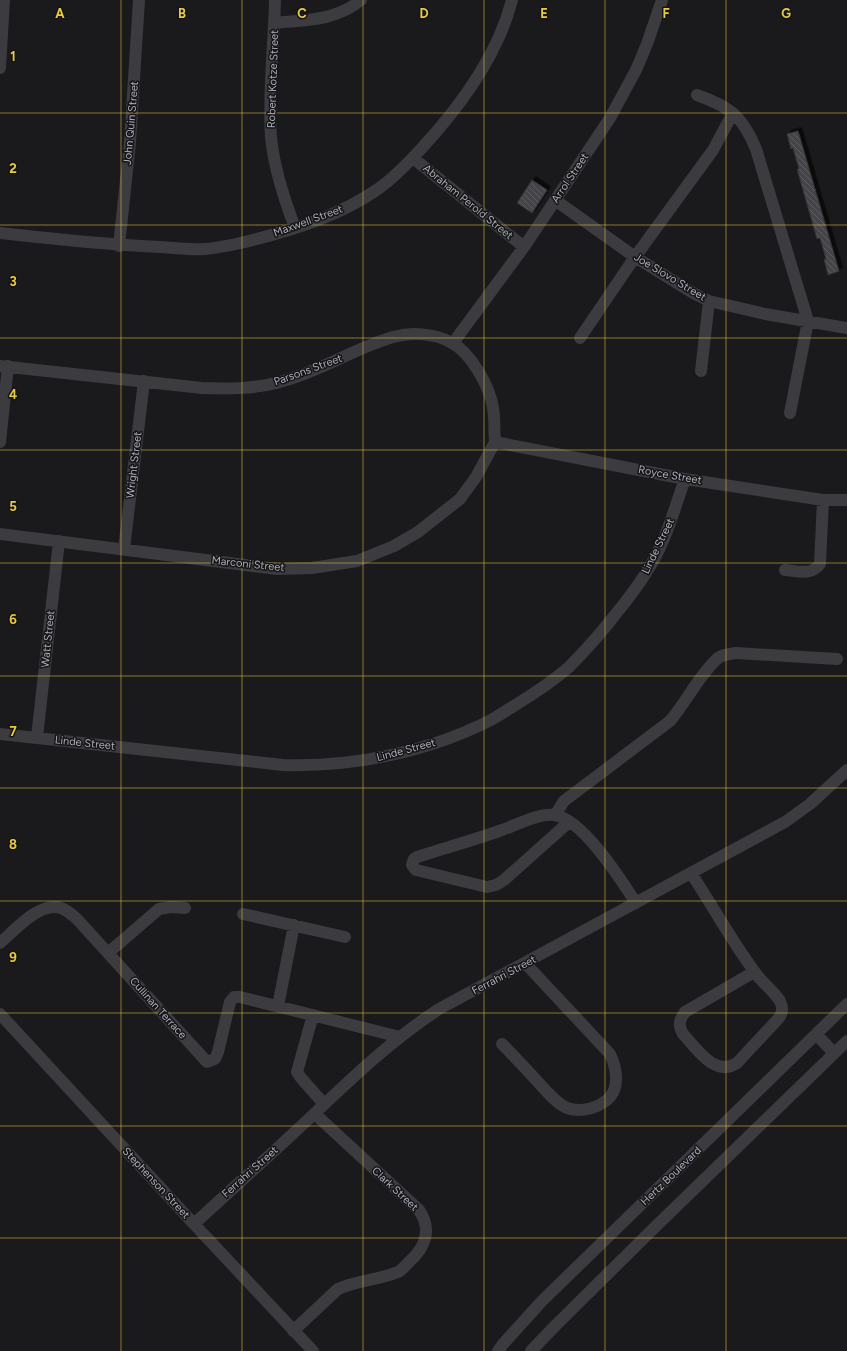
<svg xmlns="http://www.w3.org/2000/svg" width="847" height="1351" font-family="Figtree,sans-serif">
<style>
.building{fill:url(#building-back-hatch);stroke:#343437;filter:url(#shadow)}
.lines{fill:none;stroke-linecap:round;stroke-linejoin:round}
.minor{stroke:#3b3b40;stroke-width:12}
.grid{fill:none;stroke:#e8c945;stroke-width:1;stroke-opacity:0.55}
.labels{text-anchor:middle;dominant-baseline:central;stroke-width:3;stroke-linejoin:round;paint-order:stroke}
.street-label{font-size:11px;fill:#adafba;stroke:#151416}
.grid-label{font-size:13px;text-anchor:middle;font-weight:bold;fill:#e8c945;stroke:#151416;stroke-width:3;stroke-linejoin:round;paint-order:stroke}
</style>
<defs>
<pattern id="building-back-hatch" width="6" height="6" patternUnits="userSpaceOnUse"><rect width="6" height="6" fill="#444448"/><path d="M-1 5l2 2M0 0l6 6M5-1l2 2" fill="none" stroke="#5c5c60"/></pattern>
<filter id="shadow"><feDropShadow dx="3.5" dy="-3.5" stdDeviation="0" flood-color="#0009"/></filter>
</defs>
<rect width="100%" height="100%" fill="#1a191b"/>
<path class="building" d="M798,131L839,271L828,275L824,259H826L820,238L817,239L797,169H799L793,148L791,149L787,134Z
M532,180L547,190L532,213L517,203Z"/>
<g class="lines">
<path class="minor" d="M275,0C274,46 268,91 271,137C274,168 284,198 295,228
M274,23C305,20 336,21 361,0
M0,68L4,0
M697,95C730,107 742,115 756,149L808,321L790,413
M413,158L524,247
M555,200L635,257L693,293L709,301L765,314L847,328
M0,233C53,239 106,245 160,247C174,248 189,250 204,249C220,248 237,244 253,240C296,229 341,215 378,189C394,178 408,163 421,149C459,108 498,55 512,0
M119,246L130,142L139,0
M580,338L635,257L713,150L733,113
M453,343L524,247L610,118L636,70L647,44L662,0
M0,366L202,388C229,389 257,389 283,381C321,371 355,348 393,337C411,332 435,333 452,343C471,353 490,387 493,408C495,419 494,431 495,442
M701,371L709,301
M0,442L8,366
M495,442L685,479L823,500H847
M0,534L277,569L312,568L357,561L394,546L418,532L460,499L476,477L495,442
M124,549L144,381
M785,570C798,571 811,576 820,564L823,500
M0,734L283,765C354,767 428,752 491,720C500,715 509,709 517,704C535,693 553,681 569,667C585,651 601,633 615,615C629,598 641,582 652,563C667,537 675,507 685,479
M37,737L59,541
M555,815L564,801L670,721C687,701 699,675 718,658C724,654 730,654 736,653L837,659
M569,822L504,880L496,885L487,887L416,870L412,865L414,859L417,857C445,848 474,840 502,830C516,825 539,813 554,815C582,818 622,881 636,903
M691,873C712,905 731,940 754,971C761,982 773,990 780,1001C783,1008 783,1012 779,1018L737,1063C715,1078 696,1048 683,1034C678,1025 679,1020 685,1012L754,972
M243,914L345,937
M0,943C15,930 40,901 61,908C67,910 72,915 77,919L207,1062L215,1059L218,1052L230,1002L234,997H240L400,1037
M108,953L159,909L171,907L185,908
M278,1006L294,925
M0,1014L194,1224L313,1351
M313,1015L297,1072L301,1078L324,1104
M816,1034L834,1053
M502,1044C514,1056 526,1069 538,1082C546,1091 556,1103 567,1108C581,1113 600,1108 610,1097C620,1085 616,1067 610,1054L525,963
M194,1224C234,1187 275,1151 314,1114C354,1076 393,1039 439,1009L785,822L810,804L847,770
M293,1331L338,1289C357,1280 379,1280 398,1272C402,1270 406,1265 409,1262C426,1247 432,1229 419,1210L315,1114
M498,1351L503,1344L542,1301L847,1004
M531,1351L555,1326L652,1230L847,1041"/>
</g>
<path class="grid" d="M121,0V1351M242,0V1351M363,0V1351M484,0V1351M605,0V1351M726,0V1351M0,113H847M0,225H847M0,338H847M0,450H847M0,563H847M0,676H847M0,788H847M0,901H847M0,1013H847M0,1126H847M0,1238H847"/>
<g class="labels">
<g class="street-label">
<text transform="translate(273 79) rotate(-88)">Robert Kotze Street</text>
<text transform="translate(131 123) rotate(-85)">John Quin Street</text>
<text transform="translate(570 178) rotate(-56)">Arrol Street</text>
<text transform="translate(468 202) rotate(39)">Abraham Perold Street</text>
<text transform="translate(308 221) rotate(-20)">Maxwell Street</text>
<text transform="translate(670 277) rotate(31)">Joe Slovo Street</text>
<text transform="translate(308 370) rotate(-20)">Parsons Street</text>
<text transform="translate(134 465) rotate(-83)">Wright Street</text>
<text transform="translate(670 475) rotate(10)">Royce Street</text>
<text transform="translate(658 546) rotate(-64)">Linde Street</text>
<text transform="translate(248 564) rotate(6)">Marconi Street</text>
<text transform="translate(48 639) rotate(-84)">Watt Street</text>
<text transform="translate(85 743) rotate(6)">Linde Street</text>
<text transform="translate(406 750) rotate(-15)">Linde Street</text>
<text transform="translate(504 975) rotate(-28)">Ferrahri Street</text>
<text transform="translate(158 1008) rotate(48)">Cullinan Terrace</text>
<text transform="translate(250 1172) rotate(-42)">Ferrahri Street</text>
<text transform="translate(671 1176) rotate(-44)">Hertz Boulevard</text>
<text transform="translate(156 1183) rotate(47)">Stephenson Street</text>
<text transform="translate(395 1189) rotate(43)">Clark Street</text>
</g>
</g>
<g class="grid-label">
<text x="60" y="18">A</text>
<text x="182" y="18">B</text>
<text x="302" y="18">C</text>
<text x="424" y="18">D</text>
<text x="544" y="18">E</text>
<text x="666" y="18">F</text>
<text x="786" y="18">G</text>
<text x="13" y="61">1</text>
<text x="13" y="173">2</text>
<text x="13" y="286">3</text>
<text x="13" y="399">4</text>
<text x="13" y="511">5</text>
<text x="13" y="624">6</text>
<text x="13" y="736">7</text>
<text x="13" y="849">8</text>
<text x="13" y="962">9</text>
</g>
</svg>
